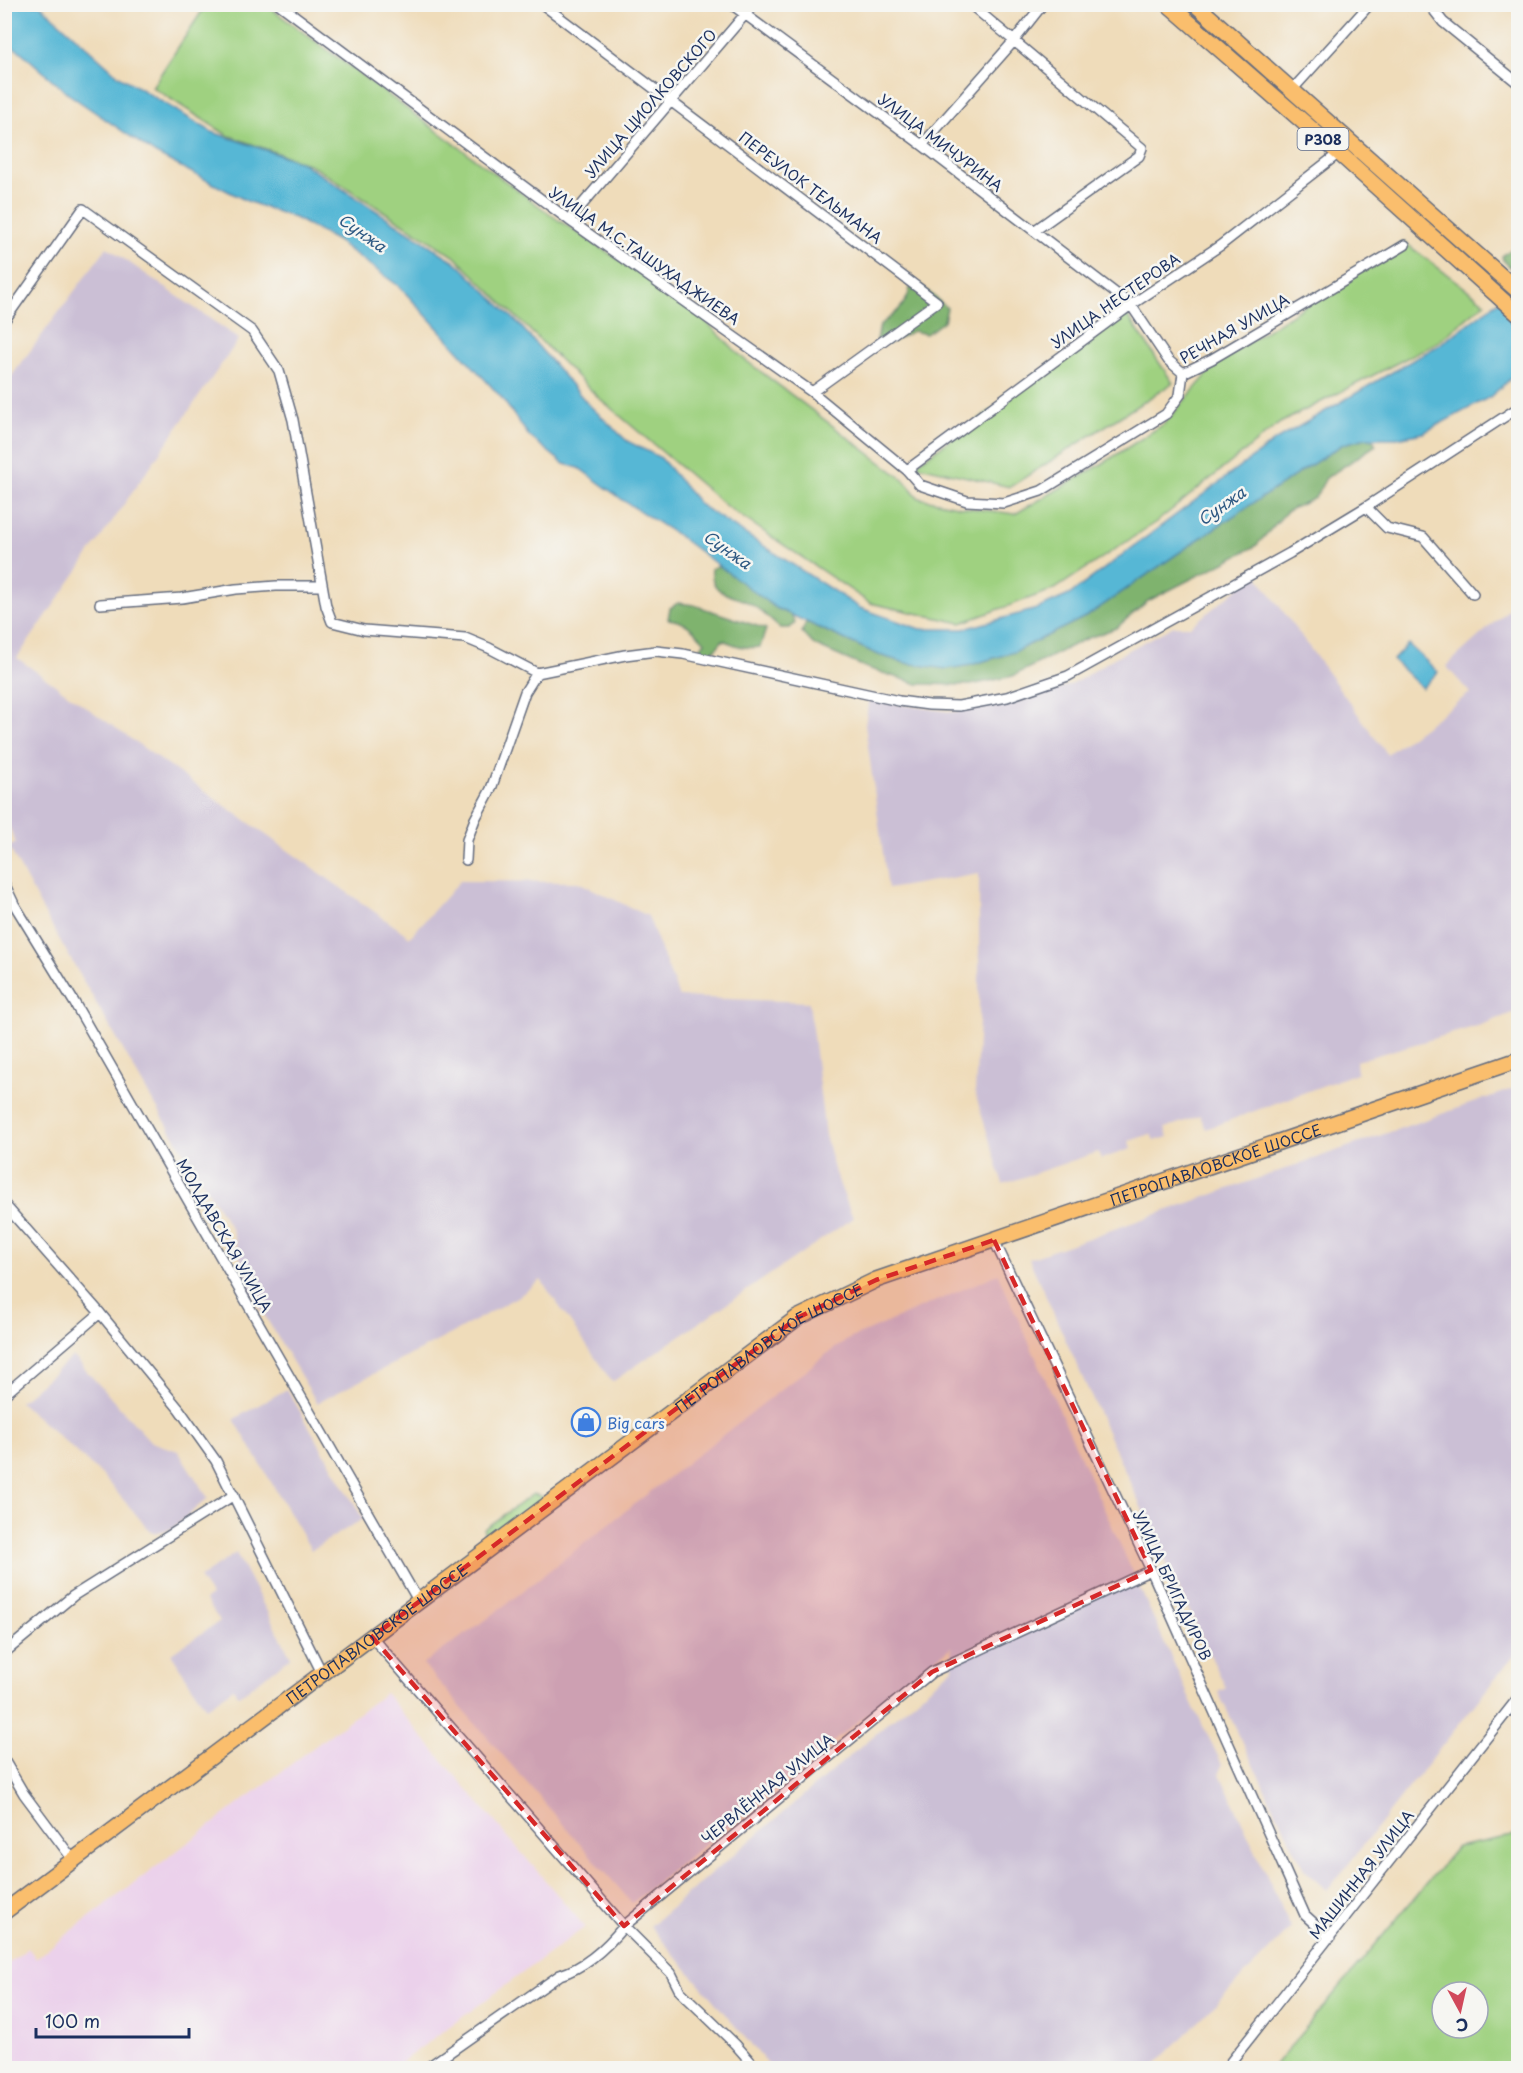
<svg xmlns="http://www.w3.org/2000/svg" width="1523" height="2073" font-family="'Playpen Sans',sans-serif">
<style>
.built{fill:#ebd1eb}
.industrial{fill:#cbbfd5}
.green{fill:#9fd180;stroke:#5d806f;stroke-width:1.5;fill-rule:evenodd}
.forest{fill:#7fb36e;stroke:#4d7166;stroke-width:1.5}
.water{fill:#57b7d5;stroke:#39739a;stroke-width:1.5}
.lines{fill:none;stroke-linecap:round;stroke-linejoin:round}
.street-casing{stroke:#656c7e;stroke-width:12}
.primary-casing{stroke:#656c7e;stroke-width:18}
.street{stroke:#fff;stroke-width:9}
.primary{stroke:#fabe6d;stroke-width:15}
.marked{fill:#d62828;fill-opacity:0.2;stroke:#d62828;stroke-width:4.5;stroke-dasharray:12 8;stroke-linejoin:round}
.labels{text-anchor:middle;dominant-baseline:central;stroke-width:5;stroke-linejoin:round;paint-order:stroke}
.shield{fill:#f6f6f2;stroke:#5d6b8a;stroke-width:1.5}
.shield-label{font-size:14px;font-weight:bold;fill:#1b2f5e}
.street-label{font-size:15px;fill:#1b2f5e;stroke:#f6f6f2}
.shop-label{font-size:15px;fill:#366cbe;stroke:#f6f6f2;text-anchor:start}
.water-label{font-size:16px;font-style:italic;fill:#2d5882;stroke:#f6f6f2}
</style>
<rect width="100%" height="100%" fill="#f6f6f2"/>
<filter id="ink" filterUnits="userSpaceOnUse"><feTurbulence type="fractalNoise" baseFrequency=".0167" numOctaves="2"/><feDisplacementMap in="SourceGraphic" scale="12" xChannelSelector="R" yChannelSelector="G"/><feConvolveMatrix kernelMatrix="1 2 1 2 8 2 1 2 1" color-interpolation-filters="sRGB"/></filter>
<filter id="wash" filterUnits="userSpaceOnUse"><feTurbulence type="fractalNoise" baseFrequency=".008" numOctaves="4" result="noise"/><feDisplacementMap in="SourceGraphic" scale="24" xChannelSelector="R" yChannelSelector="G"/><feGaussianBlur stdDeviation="1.35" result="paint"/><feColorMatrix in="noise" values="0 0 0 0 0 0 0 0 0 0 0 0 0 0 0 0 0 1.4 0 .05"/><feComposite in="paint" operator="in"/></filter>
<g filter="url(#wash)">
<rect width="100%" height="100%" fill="#efdcba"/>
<path class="built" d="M385,1693L585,1927L393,2068H5V1966L28,1948L36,1958Z"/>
<path class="industrial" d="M107,247L239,339L17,658L410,937L460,881L578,882L648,916L679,997L809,1002L825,1135L835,1173L853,1218L612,1382L541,1280L522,1294L455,1332L317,1403L250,1291L232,1230L149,1095L42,909L9,847L16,843L4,815L5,385Z
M1256,574L1387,754L1470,693L1446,666L1518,601V1011L1481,1025L1356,1061L1357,1073L1206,1129L1200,1116L1165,1128L1168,1137L1154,1141L1151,1134L1129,1141L1131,1149L1101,1159L1098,1152L1003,1184L975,1093L979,1021V873L888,889L865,725L869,700L952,712L1014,703L1073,684L1114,658L1174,626H1191Z
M1518,1087V1650L1327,1891L1304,1869L1218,1692L1226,1688L1165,1560L1029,1259Z
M998,1274L1195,1710L1222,1764L1220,1774L1291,1928L1152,2068H771L650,1926L953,1668L951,1647L632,1903L423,1664L487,1619L828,1353L849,1339Z
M73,1356L151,1442L178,1451L208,1498L172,1529L152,1533L101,1474L20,1402Z
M287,1389L363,1519L311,1550L234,1419Z
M236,1553L291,1657L239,1696L233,1688L206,1708L171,1654L220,1621L205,1600L211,1595L199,1578Z"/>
<path class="green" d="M206,5H266L558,220L689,305L744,359L903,479L919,498L962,507L1015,514L1102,464L1164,424L1219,361L1404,242L1485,303L1438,342L1280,423L1159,520L1055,589L961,623L870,603L726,506L599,398L454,256L311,165L227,135L152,87Z
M1126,313L1173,383L1010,487L915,465Z
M533,1494L547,1498L492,1535H487L484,1533V1529Z
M1518,1835V2068H1272L1457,1847ZM1442,1992H1478V2028H1442Z"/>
<path class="forest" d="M1518,244V275L1503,260L1502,256Z
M921,285L947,308L944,321L926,334L913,331L888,344L877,340L880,325C893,315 907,306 910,288Z
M1366,438L1373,440L1376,445L1326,478L1315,498L1287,511L1256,546L1148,601L1116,628L1083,640L1013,676L971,685L918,684L867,668L814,645L802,632L806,622L879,655L906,663L947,669L971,665L1014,652L1087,616L1212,530L1343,444Z
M722,565L789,610L795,623L790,628H780C771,621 763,612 754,606C738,594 708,598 712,568Z
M678,603L694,605L766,629L760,647C746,649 736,646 723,640L709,657L698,651L705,642C693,629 686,621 668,619L670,608Z"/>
<path class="water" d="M4,5H40L119,76L212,132L301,162L457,263L519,324L588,404L627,441L661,458L700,505L860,608L920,629H964L1037,609L1069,595L1276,440L1442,343L1518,287V372L1490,397L1423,433L1397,438H1366L1343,444L1212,530L1087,616L1014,652L971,665L947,669L906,663L879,655L776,608L676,534L624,501L579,468L564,464L529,436L501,397L400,287L337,241L295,218L247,201L156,154L67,93L20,51L5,43Z
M1408,644L1438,672L1422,688L1393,660Z"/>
</g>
<g filter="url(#ink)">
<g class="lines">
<g class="street-casing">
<path id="street" d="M279,4L569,220L812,392L907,470L920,485L967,501L1004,503L1041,491L1166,414L1180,395L1183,373L1212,359L1405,245
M542,4L937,302L812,392
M731,4L922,145L1131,305L1168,360L1183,373
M970,4L1142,148L1139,156L1034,231
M1429,4L1443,22L1518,83
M1292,90L1370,4
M922,145L1013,42L1043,4
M569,220L754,4
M4,321L83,209L252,331L279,371L293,420L326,606L332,622L364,630L465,638L489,648L537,673L625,655L656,651L683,654L899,701L929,705L959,706L1007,697L1068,676L1290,553L1366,507L1518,408
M907,470L1131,305L1221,245L1339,153
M1366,507L1387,528L1423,537L1473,594
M100,604L182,598L236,589L276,586H322
M466,860L467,840L475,819L491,789L525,692L537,673
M4,883L14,904L74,1002L419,1602
M4,1204L100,1313L179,1409L216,1461L322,1673
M994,1240L1151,1570L1305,1915L1330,1938
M4,1395L100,1313
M372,1637L624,1926L671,1973L680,1991L735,2044L756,2068
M4,1653L73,1596L234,1495
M4,1760L24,1794L74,1861
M427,2068L560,1975C586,1967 607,1947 624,1926L932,1672L1151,1570
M1226,2068L1518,1698"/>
</g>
<g class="primary-casing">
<g id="primary">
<path d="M1168,4L1339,153L1518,314"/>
<path d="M1195,4L1518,291"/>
<path id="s1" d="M4,1912L797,1318L876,1280L1518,1060"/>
</g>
</g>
<use href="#street" class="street"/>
<use href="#primary" class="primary"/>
</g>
</g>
<path class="marked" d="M994,1240L1151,1570L932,1672L624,1926L372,1637L797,1318L876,1280Z"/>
<defs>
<g id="shop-ring" transform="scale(1.5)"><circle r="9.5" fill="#f6f6f2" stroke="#3f7fe0" stroke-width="1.5"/><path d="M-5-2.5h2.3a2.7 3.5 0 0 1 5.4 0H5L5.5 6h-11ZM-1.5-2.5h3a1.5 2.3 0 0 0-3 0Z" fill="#3f7fe0"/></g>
</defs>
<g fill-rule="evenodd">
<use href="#shop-ring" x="586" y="1422"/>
</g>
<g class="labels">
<rect class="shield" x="1297.5" y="128" width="51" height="22" rx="4.5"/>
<g class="shield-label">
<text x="1323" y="139">P308</text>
</g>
<g class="street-label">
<text transform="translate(650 103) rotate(-49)">УЛИЦА ЦИОЛКОВСКОГО</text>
<text transform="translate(941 142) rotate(37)">УЛИЦА МИЧУРИНА</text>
<text transform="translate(811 187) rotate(37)">ПЕРЕУЛОК ТЕЛЬМАНА</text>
<text transform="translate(645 255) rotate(35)">УЛИЦА М.С.ТАШУХАДЖИЕВА</text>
<text transform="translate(1115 300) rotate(-35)">УЛИЦА НЕСТЕРОВА</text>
<text transform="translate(1234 328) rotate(-30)">РЕЧНАЯ УЛИЦА</text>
<text stroke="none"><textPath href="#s1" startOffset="1437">ПЕТРОПАВЛОВСКОЕ ШОССЕ</textPath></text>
<text transform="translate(225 1235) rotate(60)">МОЛДАВСКАЯ УЛИЦА</text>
<text stroke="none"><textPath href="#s1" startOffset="951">ПЕТРОПАВЛОВСКОЕ ШОССЕ</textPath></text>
<text transform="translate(1173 1585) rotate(65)">УЛИЦА БРИГАДИРОВ</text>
<text stroke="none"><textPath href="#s1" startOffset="465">ПЕТРОПАВЛОВСКОЕ ШОССЕ</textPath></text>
<text transform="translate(767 1788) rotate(-39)">ЧЕРВЛЁННАЯ УЛИЦА</text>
<text transform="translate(1361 1874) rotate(-52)">МАШИННАЯ УЛИЦА</text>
</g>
<g class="shop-label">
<text x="607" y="1422">Big cars</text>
</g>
<g class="water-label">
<text transform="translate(363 232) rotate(35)">Сунжа</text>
<text transform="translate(1221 505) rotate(-35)">Сунжа</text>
<text transform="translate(728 549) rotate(35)">Сунжа</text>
</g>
</g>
<rect width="1523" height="2073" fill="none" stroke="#f6f6f2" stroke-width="24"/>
<g transform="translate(1460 2010) rotate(172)"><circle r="28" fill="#f6f6f2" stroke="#9ea6b7" stroke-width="1.5"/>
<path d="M0-4.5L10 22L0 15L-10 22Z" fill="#d1495b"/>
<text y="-9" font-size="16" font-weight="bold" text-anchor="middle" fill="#1b2f5e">С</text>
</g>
<path d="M36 2028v9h153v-9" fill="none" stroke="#1b2f5e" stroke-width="3"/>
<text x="45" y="2028" font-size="18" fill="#1b2f5e" stroke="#f6f6f2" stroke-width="4.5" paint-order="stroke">100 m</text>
</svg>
